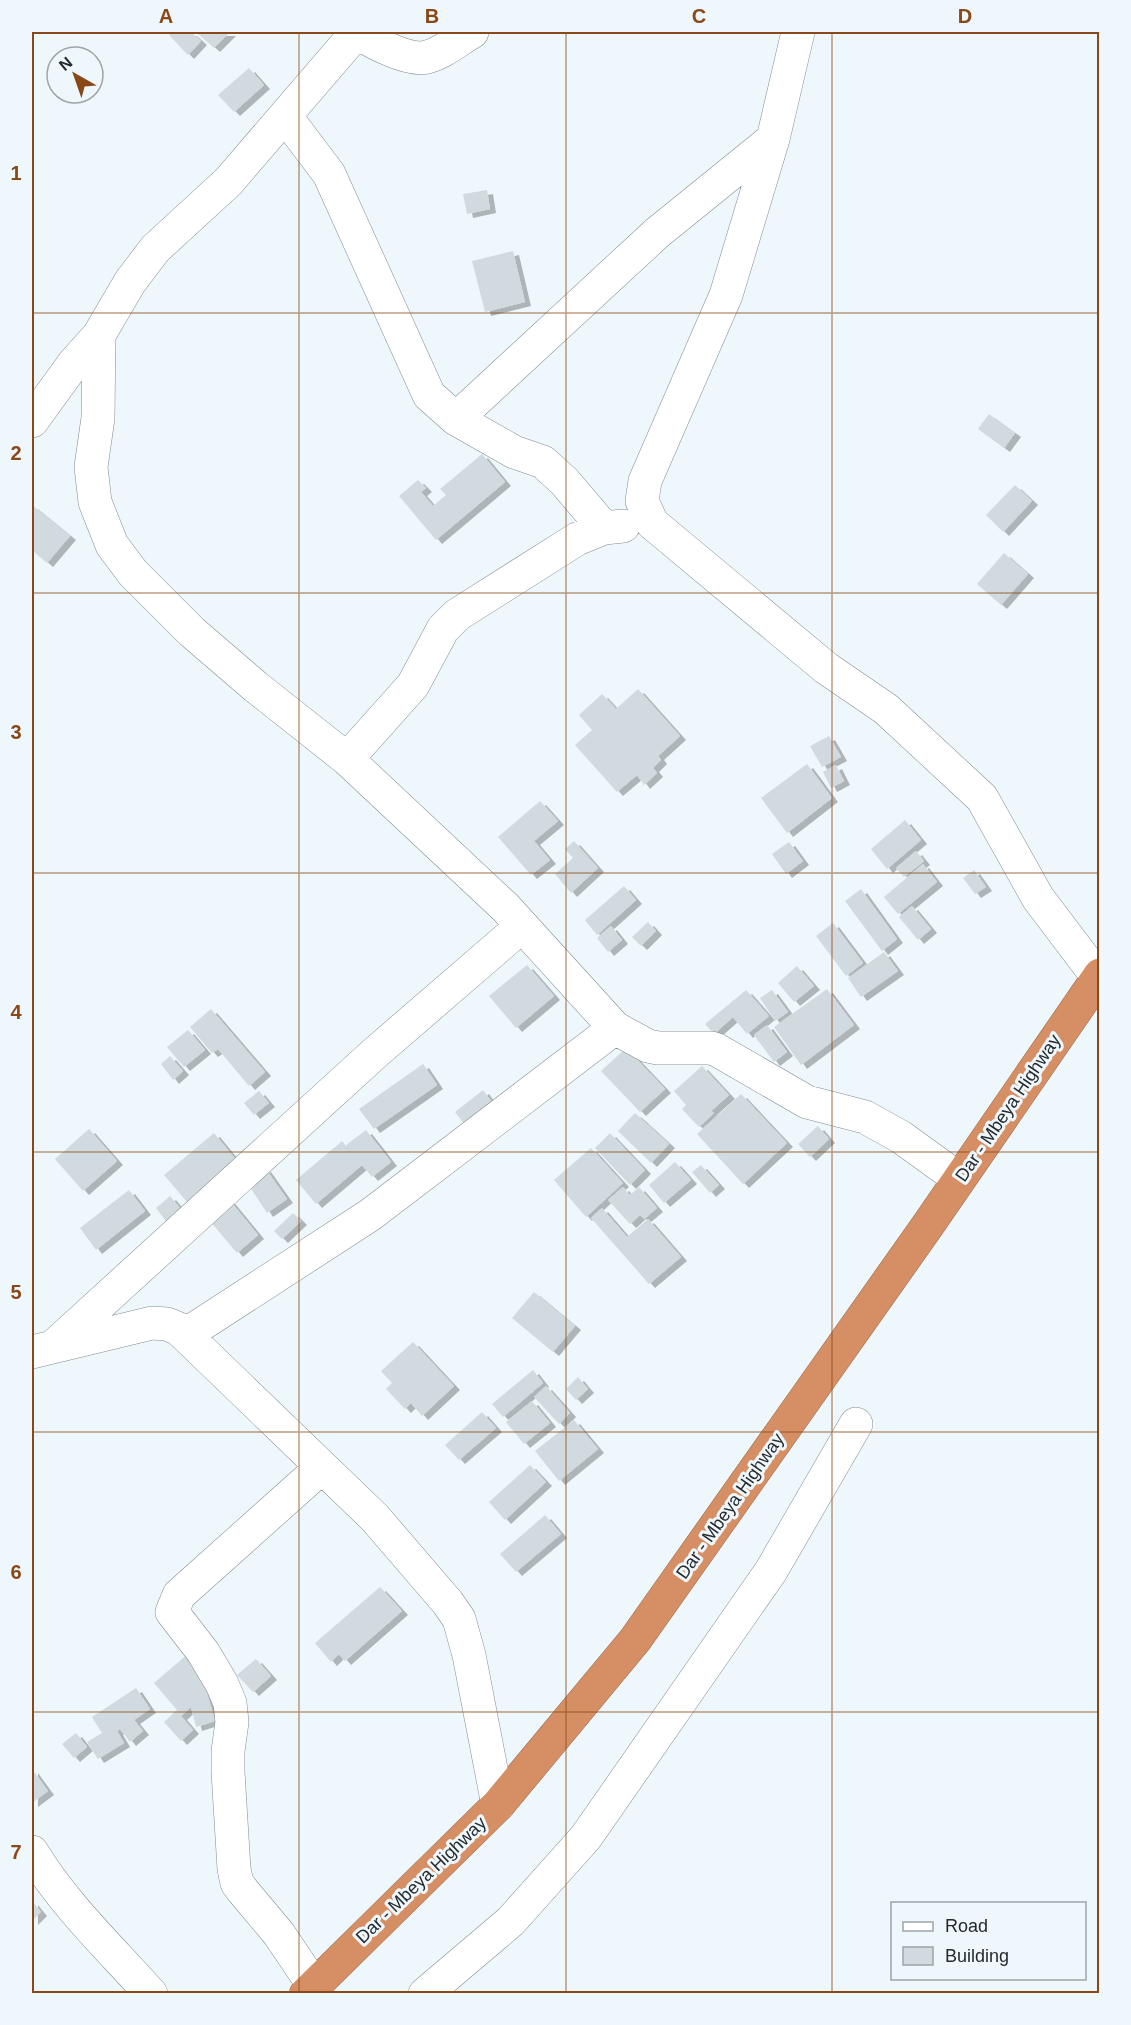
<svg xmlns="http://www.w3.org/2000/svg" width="1131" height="2025" font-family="Helvetica,sans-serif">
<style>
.building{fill:#d1dadf;filter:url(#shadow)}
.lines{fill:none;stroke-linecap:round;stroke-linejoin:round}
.minor-casing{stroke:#848c91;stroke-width:34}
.highway-casing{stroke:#996c50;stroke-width:34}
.minor{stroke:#fff;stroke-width:33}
.highway{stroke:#d68f64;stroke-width:33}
.grid{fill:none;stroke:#8a4818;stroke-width:1.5;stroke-opacity:0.55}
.labels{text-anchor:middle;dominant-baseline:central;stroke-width:6;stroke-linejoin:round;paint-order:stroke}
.street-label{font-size:18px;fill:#272a2c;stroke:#edf7fc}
.neatline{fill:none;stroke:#8a4818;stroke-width:2}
.grid-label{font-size:20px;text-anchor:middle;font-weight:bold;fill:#8a4818}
</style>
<defs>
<filter id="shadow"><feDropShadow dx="6" dy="4" stdDeviation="0" flood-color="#0004"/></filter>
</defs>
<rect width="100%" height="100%" fill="#edf7fc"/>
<path class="building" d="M173,32H191L201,41L188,55L169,35Z
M196,32H230L214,48Z
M249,68L264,85L234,112L218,95Z
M487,190L490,209L467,214L463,194Z
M513,251L525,302L485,312L472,261Z
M989,414L1015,433L1004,448L978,429Z
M482,454L505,482L436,540L399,496L418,480L426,488L421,492L433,506L446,495L440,489Z
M1015,485L1032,501L1003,532L986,515Z
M32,505L70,536L47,563L32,550Z
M1004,553L1028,574L1001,605L977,584Z
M638,689L680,736L658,756L661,760L653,768L657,773L644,785L637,775L617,792L575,745L592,730L579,715L602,694L616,709Z
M829,736L841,757L822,767L810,746Z
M807,764L832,798L787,833L761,798Z
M836,765L844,781L831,788L823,772Z
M540,801L558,821L534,841L550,860L531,875L498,837Z
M905,820L921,840L887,869L871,849Z
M574,841L598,868L571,893L555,874L573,858L565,849Z
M789,842L803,861L786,874L772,854Z
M916,851L924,861L904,877L896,868Z
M923,864L937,882L898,914L884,897Z
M974,870L986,887L975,894L963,878Z
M624,886L636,900L597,935L585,920Z
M861,889L897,939L882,951L845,901Z
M912,906L931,929L918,940L899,917Z
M648,922L656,931L641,946L632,937Z
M833,923L863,963L846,976L816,936Z
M611,926L622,940L608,952L597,938Z
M884,952L898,971L861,997L848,978Z
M527,965L554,996L516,1028L489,996Z
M797,966L814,986L794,1002L778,983Z
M827,989L854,1025L801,1065L774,1027Z
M746,990L769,1016L747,1034L733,1017L714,1034L705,1024Z
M772,990L788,1012L775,1021L760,998Z
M211,1009L265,1072L249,1086L218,1049L212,1053L190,1027Z
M767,1025L787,1052L774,1062L754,1035Z
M188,1030L205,1050L184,1067L167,1047Z
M626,1048L665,1089L640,1112L601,1071Z
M170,1056L183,1071L173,1080L161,1064Z
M423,1064L437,1085L374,1129L359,1109Z
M702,1066L729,1095L711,1111L714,1113L699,1127L682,1109L686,1105L674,1091Z
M483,1090L493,1104L465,1125L455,1112Z
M259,1091L269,1103L254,1115L244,1103Z
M741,1094L787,1143L743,1184L697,1134Z
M635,1113L669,1144L651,1163L618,1131Z
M818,1126L829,1139L810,1157L798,1144Z
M89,1129L117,1161L83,1191L55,1159Z
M366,1130L391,1162L372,1177L362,1165L316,1204L296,1180L342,1141L354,1156L346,1145Z
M214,1133L236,1160L187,1202L164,1175Z
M610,1133L645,1170L630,1185L595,1148Z
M591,1148L623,1183L586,1217L554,1180Z
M675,1162L691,1180L664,1203L649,1185Z
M701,1165L719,1185L710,1193L692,1172Z
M265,1168L287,1199L267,1213L246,1181Z
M623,1187L630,1195L639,1187L657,1208L644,1219L640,1215L630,1224L608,1200Z
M129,1190L145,1211L96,1250L80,1228Z
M170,1196L184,1213L169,1225L156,1208Z
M226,1196L258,1235L237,1253L204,1214Z
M602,1208L627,1237L648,1219L681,1257L649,1284L591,1218Z
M293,1213L301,1221L282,1239L274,1231Z
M534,1292L575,1326L553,1352L512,1318Z
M413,1342L454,1386L422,1416L411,1403L405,1409L386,1389L392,1383L381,1371Z
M533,1370L543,1383L503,1417L492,1404Z
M578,1377L588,1389L576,1400L566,1389Z
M546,1386L570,1413L559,1424L534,1397Z
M532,1401L550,1423L524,1444L506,1422Z
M482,1412L496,1428L459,1460L445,1445Z
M574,1420L598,1449L559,1481L535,1451Z
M530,1465L546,1482L505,1520L489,1502Z
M545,1515L561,1534L516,1572L500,1554Z
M380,1587L402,1611L345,1661L339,1654L331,1662L315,1643Z
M190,1652L217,1685L207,1693L215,1721L196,1727L191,1707L181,1716L193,1730L181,1741L164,1722L177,1710L154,1683Z
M256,1659L271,1676L253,1692L237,1675Z
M136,1688L150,1709L134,1720L143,1731L130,1742L120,1729L117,1731L124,1743L98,1759L87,1742L102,1733L92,1717Z
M76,1733L87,1747L74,1758L62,1744Z
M32,1769L48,1791L32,1803Z
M32,1901L41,1912L32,1921Z"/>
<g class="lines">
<g class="minor-casing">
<path id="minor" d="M357,32C372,42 409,62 427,57C443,53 458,40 472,32
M798,32L773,139L726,295L645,481L642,501L652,523L826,668L886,709L982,798L1038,898L1100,980
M286,117L329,174L429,395L456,419L514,452L543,462L564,481L604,528
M99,335L98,418L91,467L95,502L112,545L133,573L192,632L256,687L347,759L506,908L615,1028L648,1046L658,1048H711L717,1050L807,1102L865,1117L901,1137L959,1179
M456,419L657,233L773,139
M32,421L74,363L99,335L130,282L155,249L228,182L357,32
M347,759L413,685L443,629L457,615L577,539L604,528L623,526
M185,1335L370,1215L615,1028
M55,1345L375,1053L522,926
M32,1352L152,1323L167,1324L179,1329L375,1518L448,1603L459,1619L469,1655L498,1805
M32,1852C64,1905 110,1948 151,1994
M314,1986L279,1934L243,1891L237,1883L234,1869L228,1772V1751L232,1722L230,1703L222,1684L203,1652L172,1612L179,1595L322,1467
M425,1994L511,1921L586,1837L771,1571L856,1424"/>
</g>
<g class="highway-casing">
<path id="highway" d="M306,1994L498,1805L635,1640L928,1225L1100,975"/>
</g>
<use href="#minor" class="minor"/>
<use href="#highway" class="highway"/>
</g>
<path class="grid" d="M299,32V1994M566,32V1994M832,32V1994M32,313H1100M32,593H1100M32,873H1100M32,1152H1100M32,1432H1100M32,1712H1100"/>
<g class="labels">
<g class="street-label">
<text transform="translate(1008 1108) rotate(-56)">Dar - Mbeya Highway</text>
<text transform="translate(730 1506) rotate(-55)">Dar - Mbeya Highway</text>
<text transform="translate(421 1880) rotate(-44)">Dar - Mbeya Highway</text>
</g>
</g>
<rect width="1131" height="2025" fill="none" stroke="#edf7fc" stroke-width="66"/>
<rect x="891" y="1902" width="195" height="78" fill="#edf7fc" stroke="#9ea5a9" stroke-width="1.5"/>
<rect x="903" y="1922" width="30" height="9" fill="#ffffff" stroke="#9ea5a9" stroke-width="1.5"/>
<text x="945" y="1932" font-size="18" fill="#272a2c">Road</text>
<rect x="903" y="1947" width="30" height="18" fill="#d1dadf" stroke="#9ea5a9" stroke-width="1.5"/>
<text x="945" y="1962" font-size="18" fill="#272a2c">Building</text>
<g transform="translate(75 75) rotate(320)"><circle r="28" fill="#edf7fc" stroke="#9ea5a9" stroke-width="1.5"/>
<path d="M0-4.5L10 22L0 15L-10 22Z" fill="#8a4818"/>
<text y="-9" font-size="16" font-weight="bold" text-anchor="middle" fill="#272a2c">N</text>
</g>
<rect x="33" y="33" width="1065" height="1959" class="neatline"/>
<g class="grid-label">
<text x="166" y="23">A</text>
<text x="432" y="23">B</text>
<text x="699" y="23">C</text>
<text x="965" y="23">D</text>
<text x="16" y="180">1</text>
<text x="16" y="460">2</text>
<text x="16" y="739">3</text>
<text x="16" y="1019">4</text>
<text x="16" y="1299">5</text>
<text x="16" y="1579">6</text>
<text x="16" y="1859">7</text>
</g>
</svg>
